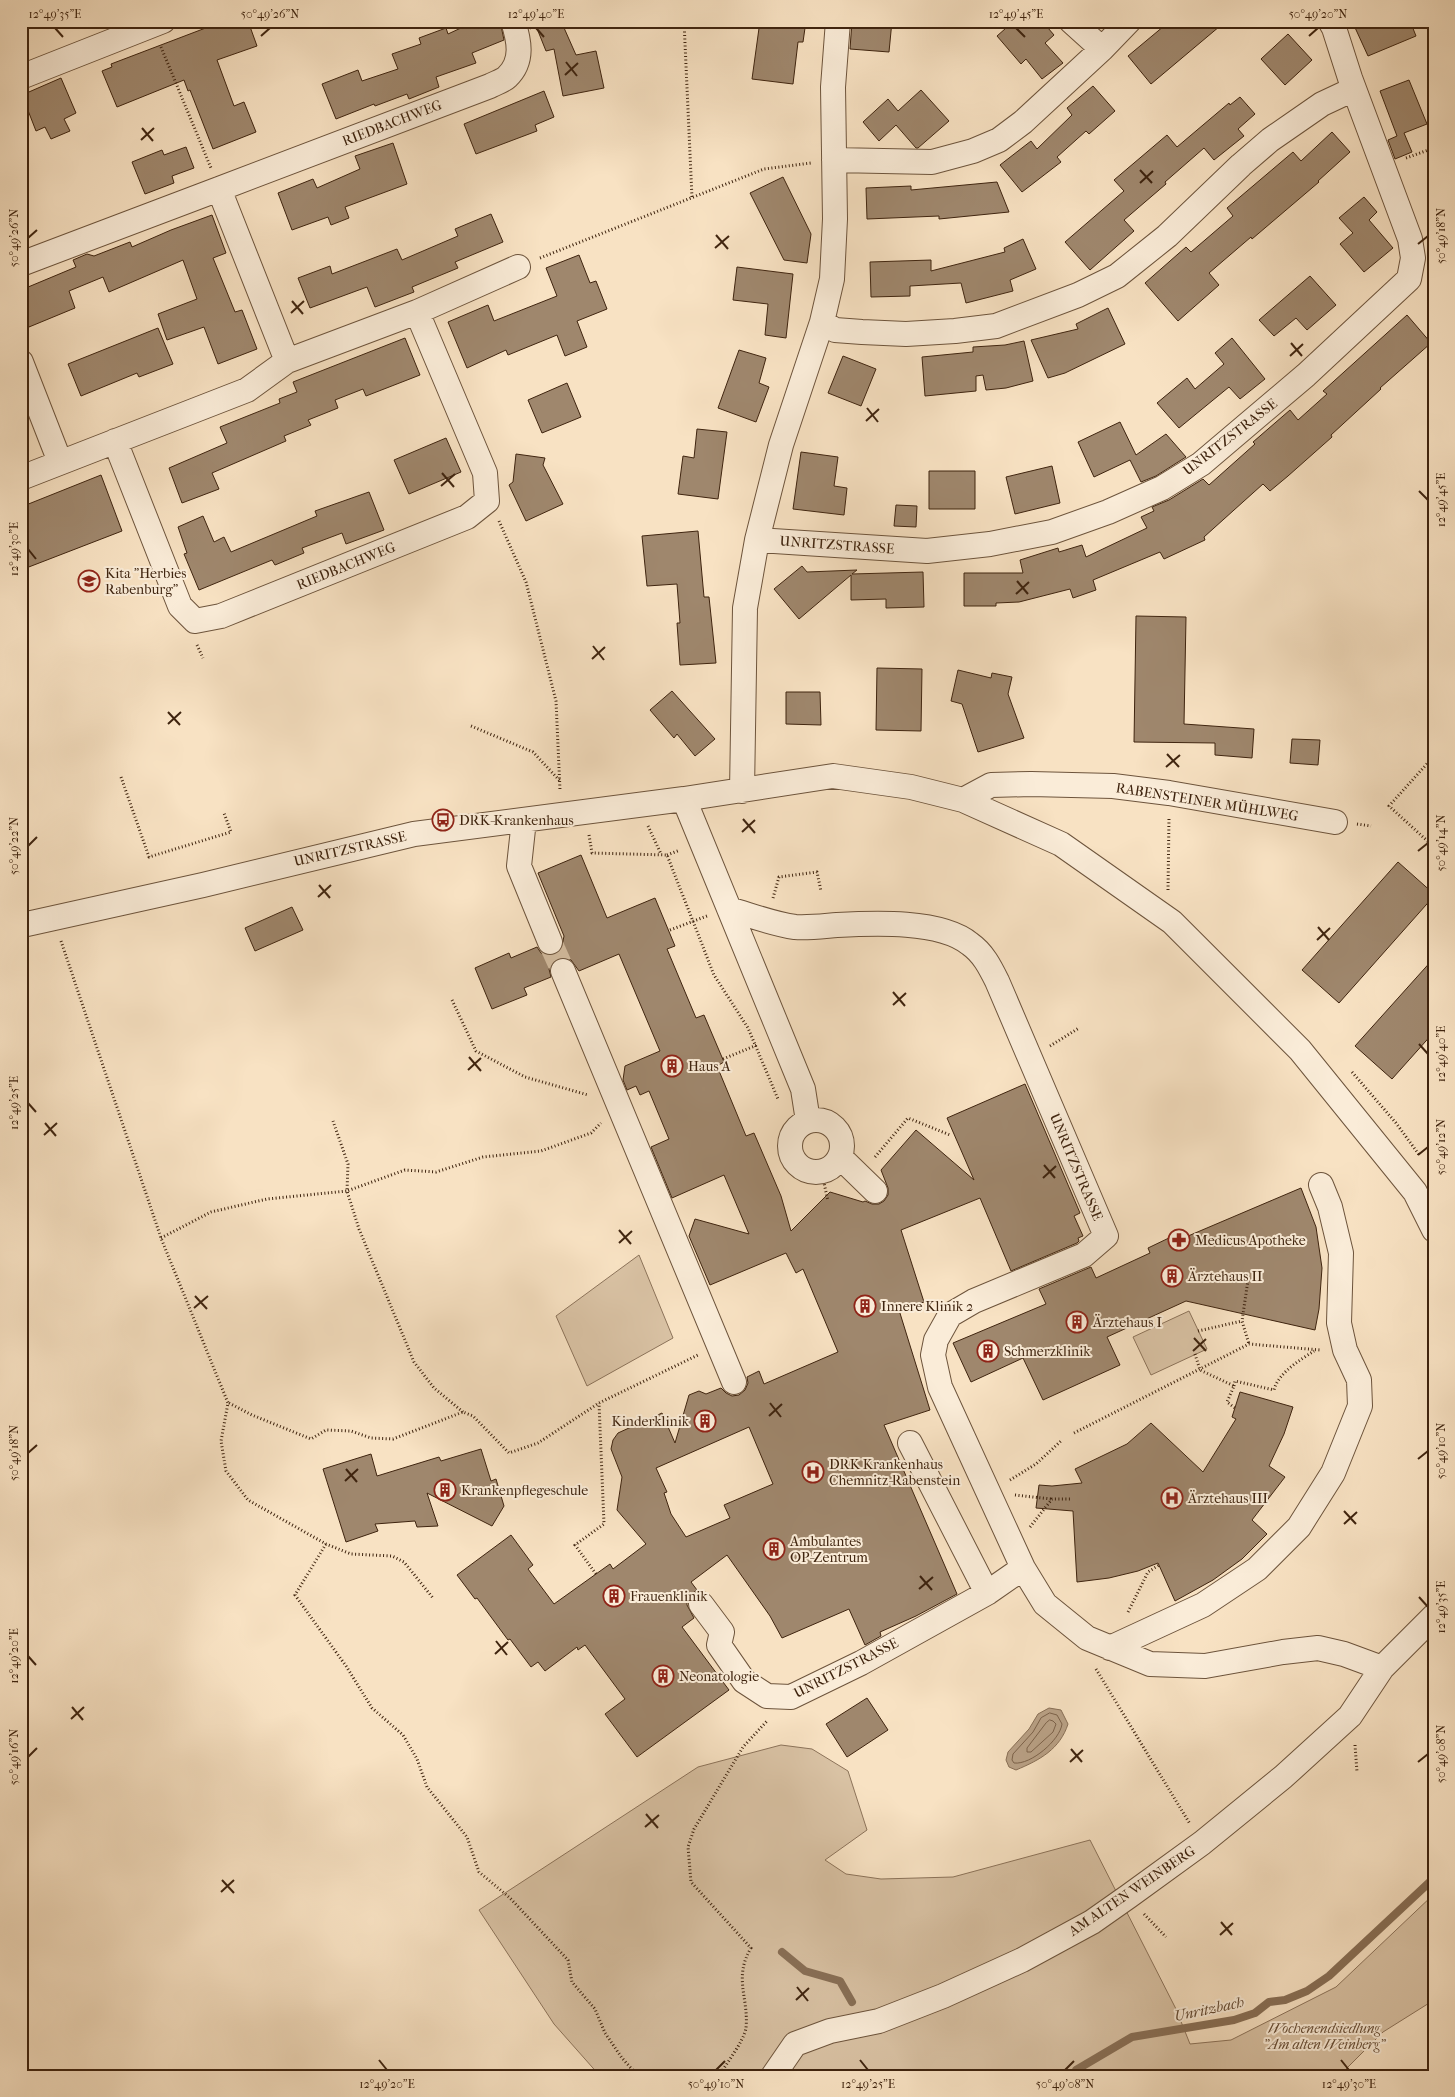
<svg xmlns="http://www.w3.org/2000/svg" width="1455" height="2097" font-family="'IM FELL French Canon',serif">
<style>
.green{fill:#d9c2a4;stroke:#8c735a}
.water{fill:#b9a186;stroke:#886f56}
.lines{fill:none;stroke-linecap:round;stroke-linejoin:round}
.shore{stroke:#7c624a;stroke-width:1}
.stream{stroke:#886f56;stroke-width:8}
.building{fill:#9f876d;stroke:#3f240f;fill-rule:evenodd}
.minor-tunnel{stroke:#d3bc9f;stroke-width:24;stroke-dasharray:24 12;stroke-linecap:butt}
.minor-casing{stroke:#6d543c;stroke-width:26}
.path{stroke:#3f240f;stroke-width:3;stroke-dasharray:1 2.5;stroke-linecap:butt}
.minor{stroke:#faecd8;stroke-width:24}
.ticks{fill:none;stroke:#3f240f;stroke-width:2}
.labels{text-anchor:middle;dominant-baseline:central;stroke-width:4;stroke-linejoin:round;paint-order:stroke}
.street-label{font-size:14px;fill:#3f240f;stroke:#faecd8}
.poi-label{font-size:14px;fill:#3f240f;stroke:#faecd8;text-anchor:start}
.park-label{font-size:14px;font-style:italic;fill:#664c34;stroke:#faecd8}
.water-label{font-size:15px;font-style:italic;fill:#644a33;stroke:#faecd8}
.neatline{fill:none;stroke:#3f240f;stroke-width:2}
.ticks-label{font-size:12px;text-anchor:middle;fill:#3f240f}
</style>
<rect width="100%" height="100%" fill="#f8e2c3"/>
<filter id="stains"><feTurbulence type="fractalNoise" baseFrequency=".004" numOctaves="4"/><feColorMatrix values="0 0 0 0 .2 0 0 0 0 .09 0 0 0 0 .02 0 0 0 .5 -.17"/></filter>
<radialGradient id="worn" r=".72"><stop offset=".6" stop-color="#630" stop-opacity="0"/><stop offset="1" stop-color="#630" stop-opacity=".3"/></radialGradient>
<path class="green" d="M639,1255L673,1338L587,1386L556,1316Z
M1189,1311L1207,1349L1151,1375L1133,1337Z
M781,1745L812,1749L848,1771L867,1830L825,1860L846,1874L881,1879L953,1877L1090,1840L1176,2009L1190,2044L1231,2040L1336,1987L1434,1894V2000L1383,2032L1339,2076H600L554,2024L479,1910L698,1767Z"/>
<path class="water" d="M1049,1708L1061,1710L1068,1724C1060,1749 1040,1760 1016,1770L1009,1767L1006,1760L1008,1752L1029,1729L1038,1714Z"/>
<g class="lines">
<path class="shore" d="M1050,1713L1057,1715L1062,1724C1060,1740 1031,1765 1014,1763L1012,1760L1013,1754L1033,1732L1041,1718Z
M1050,1720L1053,1721L1056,1724L1053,1732L1031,1752H1027V1748L1046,1723Z"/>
<path class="stream" d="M782,1952L805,1971L840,1981L852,2002
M1074,2076L1076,2070L1132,2037L1234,2020L1255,2013L1269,2002L1285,2000L1307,1991L1329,1976L1434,1878"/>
</g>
<path class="building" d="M224,21H248L257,46L217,60L234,106L244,102L256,132L213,149L190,90L188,91L184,80L117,107L102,71L112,67L111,64Z
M476,21H500L504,40L472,53L476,63L436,77L439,87L409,99L407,94L375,106L374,104L336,119L322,84L358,70L362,81L398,69L392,54L421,44L419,38L446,28L448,34Z
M527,21H561L576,55L596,51L604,88L563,96L554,49L546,51L536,26L530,29Z
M760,21H806L803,42H798L793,84L752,79Z
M852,21H892L889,52L850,49Z
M1014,21H1042L1054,35L1045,43L1063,63L1042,79L1026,59L1021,64L997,36Z
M1170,21H1226L1151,84L1128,56Z
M1352,21H1410L1416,36L1368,56Z
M1288,34L1312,60L1285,85L1261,59Z
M61,78L76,113L64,119L70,131L51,139L45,127L36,131L22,95Z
M1409,80L1427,124L1404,133L1412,152L1395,159L1388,140L1397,136L1380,91Z
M1093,86L1115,111L1089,134L1086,131L1057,157L1061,162L1022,192L1000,165L1031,141L1037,149L1072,115L1067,108Z
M921,90L949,121L918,148H916L896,125L879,141L863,122L888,99L898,111Z
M544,91L554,117L535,125L537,131L476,154L464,124Z
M1240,97L1255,114L1238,129L1244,136L1214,160L1204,148L1165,182L1166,184L1124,220L1134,231L1090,270L1065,242L1124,191L1114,180L1167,135L1177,147L1229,103L1230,105Z
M1332,132L1350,152L1318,181L1319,182L1252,239L1251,237L1209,273L1219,285L1178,321L1145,283L1186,247L1191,252L1233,216L1227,208L1293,152L1301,161Z
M393,143L407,184L345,207L349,218L331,225L328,217L292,230L278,193L313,179L317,188L360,169L355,156Z
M186,147L194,168L172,176L174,183L145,194L132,162L162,150L164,155Z
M783,177L811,234L807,263L784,260L750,193Z
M997,182L1009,212L939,219V216L867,219L866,188L911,186V190Z
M1364,197L1377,212L1369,220L1393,248L1364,272L1340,244L1353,233L1339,218Z
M491,214L503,242L455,262L458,268L412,287L414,292L375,307L367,287L310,308L298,278L330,266L332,274L397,249L402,260L458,236L455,229Z
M212,215L226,253L213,258L235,312L242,310L257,349L218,364L204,327L167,340L158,314L197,299L183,260L109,292L103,277L69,291L75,308L29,327L21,307V290L76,267L73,260L87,254L94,256L130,242L132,247L171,230Z
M1023,239L1036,269L1010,280L1013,291L966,303L961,283L910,286V296L871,297L870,262L931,260V271L1005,252L1004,248Z
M579,255L590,283L596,281L607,309L577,321L587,347L565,356L557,335L508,355L506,350L467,368L448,322L488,305L494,321L557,296L546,268Z
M737,267L793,274L786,338L765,335L768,304L733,300Z
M1310,276L1336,305L1307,330L1296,318L1274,336L1259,320Z
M1108,308L1125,344L1065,373L1048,378L1031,340L1078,329L1076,324Z
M1407,315L1431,343L1380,388L1381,389L1331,435L1332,437L1288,476L1270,491L1263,484L1204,537L1205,540L1164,559L1160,552L1093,580L1096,590L1073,598L1070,589L1019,602L996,603V606H964V573H1023L1020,560L1058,548L1059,552L1082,545L1086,557L1147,528L1141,517L1154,511L1152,507L1169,500L1203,479L1209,485L1255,444L1253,442L1290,410L1298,420L1327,394L1323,391Z
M158,328L173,364L139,377L137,373L81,396L68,364Z
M405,338L420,375L366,396L363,389L335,400L338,408L308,420L311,425L284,436L286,441L212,473L219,489L182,503L169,468L227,443L220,427L280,403L279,399L297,392L293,382Z
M1232,338L1265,379L1240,399L1229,387L1179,428L1157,403L1187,378L1195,389L1224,364L1215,353Z
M1024,341L1033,381L1006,388L986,390L983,375L976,376V391L925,396L922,357L973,352V347L1005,345Z
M739,350L766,358L759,383L769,387L756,422L718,408Z
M843,356L876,369L861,406L828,393Z
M567,383L581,417L542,433L528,400Z
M1120,422L1136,455L1166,434L1186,457L1156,476L1141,482L1130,460L1094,477L1078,442Z
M697,429L727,432L718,499L678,494L683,456L694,458Z
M446,438L461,472L409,494L394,460Z
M801,452L838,457L834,486L847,488L844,515L793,509Z
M516,454L545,458L543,465L563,504L526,521L509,485L513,482Z
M1052,466L1060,503L1015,514L1006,477Z
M929,471H975V509H929Z
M101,475L122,531L21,570V507Z
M369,492L384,530L346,544L342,533L302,548L304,553L275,565L272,560L199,590L184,554L187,553L178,527L203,516L214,542L224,537L231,552L317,516L315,511Z
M896,505L917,506L916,527L894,526Z
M698,531L704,597H709L716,663L680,665L677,623H680L677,584L647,586L642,536Z
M802,566L807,572L857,570L852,574L923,572L924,607L886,608V599L851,600V575L799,619L774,589Z
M1136,616L1186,617L1184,724L1254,729L1252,758L1215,755V743L1134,742Z
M877,668L922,669L921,731L876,730Z
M958,670L991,678L992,673L1012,677L1008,694L1024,738L978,752L962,704L951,701Z
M672,691L715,739L695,756L677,734L674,738L650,710Z
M786,692H820L821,725L786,724Z
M1292,739L1320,740L1318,765L1290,763Z
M581,855L607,918L655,898L675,946L667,949L696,1018L704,1015L724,1062L717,1066L746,1136L754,1133L781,1196L791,1231L830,1192L863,1202L865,1201L872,1204H879L884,1201L888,1195V1188L881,1170L916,1130L974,1180L947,1118L1025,1084L1080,1213L1074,1216L1083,1236L1078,1238L1079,1241L1077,1243L1011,1271L980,1198L901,1230L924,1302L899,1310L930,1410L884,1425L957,1594L916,1616L880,1632L881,1636L865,1645L849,1609L782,1638L770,1616L727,1555L691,1582L697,1590L687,1597V1605L694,1618L682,1627L729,1690L637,1757L605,1714L625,1699L585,1645L578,1650L577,1647L545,1671L538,1662L531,1667L510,1639L508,1640L477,1598L475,1599L457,1575L511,1535L533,1565L528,1569L554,1604L610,1564L613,1569L646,1544L617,1510L622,1477L611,1449L613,1440L618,1433L662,1413L675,1443L689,1395L699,1391L706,1394L721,1388L726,1393L732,1396L739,1395L745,1390L748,1383L747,1377L759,1371L764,1384L838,1352L803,1269L796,1273L786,1253L710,1285L689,1236L695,1219L749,1234L724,1175L672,1198L651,1147L669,1139L649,1091L640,1095L636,1086L627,1090L623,1080L625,1066L660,1051L619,954L579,971L571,960L564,957L557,959L552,962L549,969L551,977L524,988L527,995L492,1009L475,968L509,953L511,958L537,947L541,953L548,955H555L561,951L564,936L538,873ZM749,1427L773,1484L724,1505L730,1518L686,1537L671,1514L664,1493L667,1492L656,1468Z
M1398,862L1434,894V896L1339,1003L1302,970Z
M292,907L303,930L255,951L245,928Z
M1434,958V1032L1392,1079L1355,1046Z
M1301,1188L1316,1227L1322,1268L1319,1309L1315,1330L1186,1301L1107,1337L1120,1365L1043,1400L1023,1358L971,1382L953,1343L1046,1304L1039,1289L1091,1267L1096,1278L1150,1253L1148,1248L1171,1237L1174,1242Z
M1240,1392L1293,1407L1284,1434L1269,1466L1285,1477L1252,1520L1267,1534L1242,1559L1213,1580L1175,1601L1158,1563L1138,1571L1109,1578L1077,1582L1073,1511L1036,1508L1039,1485L1052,1486L1082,1483L1075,1469L1127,1444L1151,1423L1203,1472L1236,1419L1232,1417Z
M481,1449L491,1481L496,1479L504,1506L492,1526L427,1493L438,1526L417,1527L415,1521L375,1524L378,1531L346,1542L323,1469L371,1454L377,1476L439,1457L441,1461Z
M867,1698L888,1730L847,1757L826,1724Z"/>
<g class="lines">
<path class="minor-tunnel" d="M550,942L563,971"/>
<g class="minor-casing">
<path id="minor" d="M1071,21L1102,49
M21,77L163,21
M834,160L932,162L973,151L999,140L1023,122L1102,49L1129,21
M21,264L219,189
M822,322L835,330L862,332L906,334L955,331L996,326L1078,295L1117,276L1167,236L1241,165L1270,140L1322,104L1354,89
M287,361L219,189L490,86C495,83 503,81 507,77C524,61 519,40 513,21
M21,362L60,462
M115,441L180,606L195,621L221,616L467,517L487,501L485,473L417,312
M21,478L247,390L287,361L417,312L518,267
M757,540L927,551L990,544L1052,532L1108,512L1162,488L1201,464L1306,375L1409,279L1413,258L1410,239L1350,78L1334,28L1330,21
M742,791L745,608L757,540L781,445L822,322L832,279L835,219L833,87L838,21
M684,799L803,1089L808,1121
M963,800L991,785L1031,784L1113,786L1169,793L1335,822
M524,820L519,866L550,942
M729,909C750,915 773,924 795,927C808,928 824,926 837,925C874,923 941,920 970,944C983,953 990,967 997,981L1106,1236L1084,1255L974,1301L950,1315L936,1340L933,1355L940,1387L1023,1568
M21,921L27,924L203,885L414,834L684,799L833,776L911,787L963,800L1061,844L1172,922L1300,1050L1415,1192L1434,1230
M563,971L734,1382
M790 1146a26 26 0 1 1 52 0a26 26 0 1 1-52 0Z
M840,1157L875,1191
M910,1443L987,1593
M701,1604L722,1632L719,1645L744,1681L767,1696L791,1697L861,1663L987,1593L1023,1568L1045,1604L1087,1638L1150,1664L1205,1666L1283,1652L1318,1648L1344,1654L1382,1668
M1110,1648L1203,1605L1257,1569L1299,1527L1333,1473L1360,1406L1359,1380L1345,1350L1339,1323L1341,1253L1330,1207L1321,1185
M773,2076L795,2044L830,2031L879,2021L943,1996L1022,1960L1092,1922L1129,1896L1202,1843L1283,1777L1350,1716L1382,1668L1434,1616"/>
</g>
<path class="path" d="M684,21L692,198
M161,47L211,168
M1406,158L1434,148
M540,258L764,169L811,163
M499,521L526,582L556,701L560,790
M197,645L203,658
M471,726L533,752L560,781
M1434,756L1389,806L1434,847
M121,777L149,857L231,832L224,813
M1357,824L1371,826
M648,826L661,854
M589,835L592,853L667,855L714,975L748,1028L778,1099
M667,855L680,850
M1168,890L1169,817
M773,898L779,877L817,872L821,891
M670,930L707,916
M61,941L161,1238L228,1403L221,1441L226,1471L248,1500L326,1544L351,1554L392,1556L404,1562L433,1598
M452,1000L476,1051L525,1077L588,1095
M1050,1046L1079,1028
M723,1059L757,1045
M1352,1072L1396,1123L1420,1156
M875,1157L908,1118L950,1135
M822,1174L828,1201
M161,1238L211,1212L267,1199L347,1191L348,1164L333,1121
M1248,1280L1242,1321L1249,1344
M1198,1331L1242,1321
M1195,1354L1200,1370L1234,1386L1227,1402L1235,1408
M1234,1386L1235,1381L1274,1390C1278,1373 1300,1360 1314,1351
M229,1403L252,1415L311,1439L326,1430L351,1431L371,1438L393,1439L463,1412L473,1416L509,1453L538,1443L599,1403L698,1355
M463,1412L434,1388L414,1362L359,1229L347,1191L405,1170L436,1172L483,1157L541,1151L591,1133L601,1123
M1074,1433L1249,1344L1320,1350
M1010,1480L1036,1464L1061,1441
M1015,1495L1051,1499
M1030,1527L1052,1499H1072
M326,1544L295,1595L346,1666L372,1708L403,1735L417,1759L427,1787L467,1837L479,1872L510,1898L568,1960L572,1982L595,2009L605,2033L622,2058L638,2076
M596,1574L575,1545L604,1524L599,1403
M1128,1612L1148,1572L1159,1565
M1096,1669L1190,1824
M1355,1745L1357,1772
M1144,1914L1166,1937
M719,2076C726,2064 744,2041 746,2028C749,1998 733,1978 751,1948L691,1882L688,1847L694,1829L743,1747L767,1721"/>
<use href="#minor" class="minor"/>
</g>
<path class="ticks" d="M55,28L63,37M536,28L544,37M1016,28L1025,37M261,36L270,28M1309,36L1318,28M566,62L577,76M565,75L578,63M142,128L153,141M141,140L154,128M1140,170L1152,183M1140,183L1153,171M716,235L728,249M28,238L37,230M1418,244L1428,236M715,248L729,236M292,301L303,314M291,313L304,301M1291,343L1302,356M1290,356L1303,344M867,408L878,422M866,421L879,409M442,473L454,487M441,486L455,474M1419,491L1428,500M28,549L36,559M1017,581L1028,594M1016,594L1029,582M593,646L604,660M592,659L605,647M168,712L180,725M168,724L181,712M1167,754L1179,767M1166,767L1180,755M743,819L755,833M742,832L755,820M28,846L37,837M1418,851L1428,843M319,885L330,898M318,897L331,885M1318,927L1329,940M1317,940L1330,928M893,992L905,1006M893,1005L906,993M1419,1044L1428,1054M469,1057L481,1071M468,1070L481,1058M28,1103L36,1112M45,1123L56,1136M44,1135L57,1123M1418,1155L1428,1147M1044,1165L1055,1178M1043,1178L1056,1166M619,1230L631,1244M619,1243L632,1231M195,1296L207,1309M194,1308L208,1296M1194,1338L1206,1351M1193,1351L1206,1339M770,1403L781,1417M769,1416L782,1404M28,1453L37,1445M1418,1459L1428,1451M346,1469L357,1482M345,1481L358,1469M1344,1511L1356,1524M1344,1524L1357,1512M920,1576L932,1590M919,1589L933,1577M1419,1597L1428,1607M496,1641L507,1655M495,1654L508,1642M28,1656L36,1665M72,1707L83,1720M71,1719L84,1707M1071,1749L1082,1762M28,1757L37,1748M1070,1762L1083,1750M1418,1762L1428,1754M646,1814L658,1828M645,1827L659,1815M222,1880L234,1893M221,1892L234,1880M1221,1922L1232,1935M1220,1935L1233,1923M797,1987L808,2001M796,2000L809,1988M379,2060L387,2070M860,2060L868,2070M1341,2060L1349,2070M716,2070L725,2061M1065,2070L1074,2061"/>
<defs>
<g id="school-ring" transform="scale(1.125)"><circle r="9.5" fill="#faecd8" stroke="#8f2418" stroke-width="1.5"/><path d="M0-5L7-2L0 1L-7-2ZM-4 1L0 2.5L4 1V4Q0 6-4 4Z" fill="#8f2418"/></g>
<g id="bus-ring" transform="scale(1.125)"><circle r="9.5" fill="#faecd8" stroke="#8f2418" stroke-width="1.5"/><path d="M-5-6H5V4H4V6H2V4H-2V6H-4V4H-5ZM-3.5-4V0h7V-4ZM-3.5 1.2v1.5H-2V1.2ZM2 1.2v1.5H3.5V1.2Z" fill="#8f2418"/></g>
<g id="building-ring" transform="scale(1.125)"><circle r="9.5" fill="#faecd8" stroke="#8f2418" stroke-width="1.5"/><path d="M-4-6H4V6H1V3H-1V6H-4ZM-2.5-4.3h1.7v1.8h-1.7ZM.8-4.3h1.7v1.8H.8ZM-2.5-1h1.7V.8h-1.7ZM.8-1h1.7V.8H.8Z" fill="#8f2418"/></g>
<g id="pharmacy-ring" transform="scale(1.125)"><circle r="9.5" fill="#faecd8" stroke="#8f2418" stroke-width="1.5"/><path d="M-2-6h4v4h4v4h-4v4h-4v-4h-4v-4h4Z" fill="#8f2418"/></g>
<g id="hospital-ring" transform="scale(1.125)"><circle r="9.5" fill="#faecd8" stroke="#8f2418" stroke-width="1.5"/><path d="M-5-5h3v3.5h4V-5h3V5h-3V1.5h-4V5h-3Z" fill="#8f2418"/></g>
</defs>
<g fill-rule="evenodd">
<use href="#school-ring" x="89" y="581"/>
<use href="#bus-ring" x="443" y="820"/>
<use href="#building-ring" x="672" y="1066"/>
<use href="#pharmacy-ring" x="1179" y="1240"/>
<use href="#building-ring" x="1172" y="1276"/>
<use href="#building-ring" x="865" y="1306"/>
<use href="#building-ring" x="1077" y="1322"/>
<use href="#building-ring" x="988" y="1351"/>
<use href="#building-ring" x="705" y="1421"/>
<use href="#hospital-ring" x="813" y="1472"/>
<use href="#building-ring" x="445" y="1490"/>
<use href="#hospital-ring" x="1172" y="1498"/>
<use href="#building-ring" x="774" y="1549"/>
<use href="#building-ring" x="614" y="1596"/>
<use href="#building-ring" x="663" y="1676"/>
</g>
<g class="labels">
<g class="street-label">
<text transform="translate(392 123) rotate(-21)">RIEDBACHWEG</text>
<text transform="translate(1230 437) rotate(-38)">UNRITZSTRASSE</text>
<text transform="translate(837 545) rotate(4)">UNRITZSTRASSE</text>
<text transform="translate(346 566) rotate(-22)">RIEDBACHWEG</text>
<text transform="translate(1207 802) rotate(9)">RABENSTEINER MÜHLWEG</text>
<text transform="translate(350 849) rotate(-13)">UNRITZSTRASSE</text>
<text transform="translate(1076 1167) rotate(67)">UNRITZSTRASSE</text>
<text transform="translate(846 1668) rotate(-27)">UNRITZSTRASSE</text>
<text transform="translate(1132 1891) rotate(-34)">AM ALTEN WEINBERG</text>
</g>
<g class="poi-label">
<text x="105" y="573">Kita "Herbies<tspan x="105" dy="16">Rabenburg"</tspan></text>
<text x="459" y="820">DRK-Krankenhaus</text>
<text x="688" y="1066">Haus A</text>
<text x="1195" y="1240">Medicus Apotheke</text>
<text x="1188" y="1276">Ärztehaus II</text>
<text x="881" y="1306">Innere Klinik 2</text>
<text x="1093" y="1322">Ärztehaus I</text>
<text x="1004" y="1351">Schmerzklinik</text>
<text x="689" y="1421" text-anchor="end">Kinderklinik</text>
<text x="829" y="1464">DRK Krankenhaus<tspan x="829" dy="16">Chemnitz-Rabenstein</tspan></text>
<text x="461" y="1490">Krankenpflegeschule</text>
<text x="1188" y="1498">Ärztehaus III</text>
<text x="790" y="1541">Ambulantes<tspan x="790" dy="16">OP-Zentrum</tspan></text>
<text x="630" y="1596">Frauenklinik</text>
<text x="679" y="1676">Neonatologie</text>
</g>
<g class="park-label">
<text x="1324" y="2028">Wochenendsiedlung<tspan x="1324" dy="16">"Am alten Weinberg"</tspan></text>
</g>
<g class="water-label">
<text transform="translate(1209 2009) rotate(-12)">Unritzbach</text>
</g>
</g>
<rect width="1455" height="2097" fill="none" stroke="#f8e2c3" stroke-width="55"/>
<rect x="28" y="28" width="1400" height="2042" class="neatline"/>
<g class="ticks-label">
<text x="55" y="18">12°49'35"E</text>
<text x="270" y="18">50°49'26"N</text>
<text x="536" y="18">12°49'40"E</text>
<text x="1016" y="18">12°49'45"E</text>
<text x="1318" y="18">50°49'20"N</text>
<text transform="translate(1441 236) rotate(-90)" y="4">50°49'18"N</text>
<text transform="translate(14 238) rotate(-90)" y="4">50°49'26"N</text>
<text transform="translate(1441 500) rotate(-90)" y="4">12°49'45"E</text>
<text transform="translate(14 549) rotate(-90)" y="4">12°49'30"E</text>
<text transform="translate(1441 843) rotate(-90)" y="4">50°49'14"N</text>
<text transform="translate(14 846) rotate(-90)" y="4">50°49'22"N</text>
<text transform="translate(1441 1054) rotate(-90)" y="4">12°49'40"E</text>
<text transform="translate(14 1103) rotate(-90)" y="4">12°49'25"E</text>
<text transform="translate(1441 1147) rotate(-90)" y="4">50°49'12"N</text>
<text transform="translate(1441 1451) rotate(-90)" y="4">50°49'10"N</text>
<text transform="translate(14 1453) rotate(-90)" y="4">50°49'18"N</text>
<text transform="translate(1441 1607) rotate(-90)" y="4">12°49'35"E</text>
<text transform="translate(14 1656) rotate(-90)" y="4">12°49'20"E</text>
<text transform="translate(1441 1754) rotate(-90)" y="4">50°49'08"N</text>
<text transform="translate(14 1757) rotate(-90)" y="4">50°49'16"N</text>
<text x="387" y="2088">12°49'20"E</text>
<text x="716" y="2088">50°49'10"N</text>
<text x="868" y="2088">12°49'25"E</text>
<text x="1065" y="2088">50°49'08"N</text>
<text x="1349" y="2088">12°49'30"E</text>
</g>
<rect width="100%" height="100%" filter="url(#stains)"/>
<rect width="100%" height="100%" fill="url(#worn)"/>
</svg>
